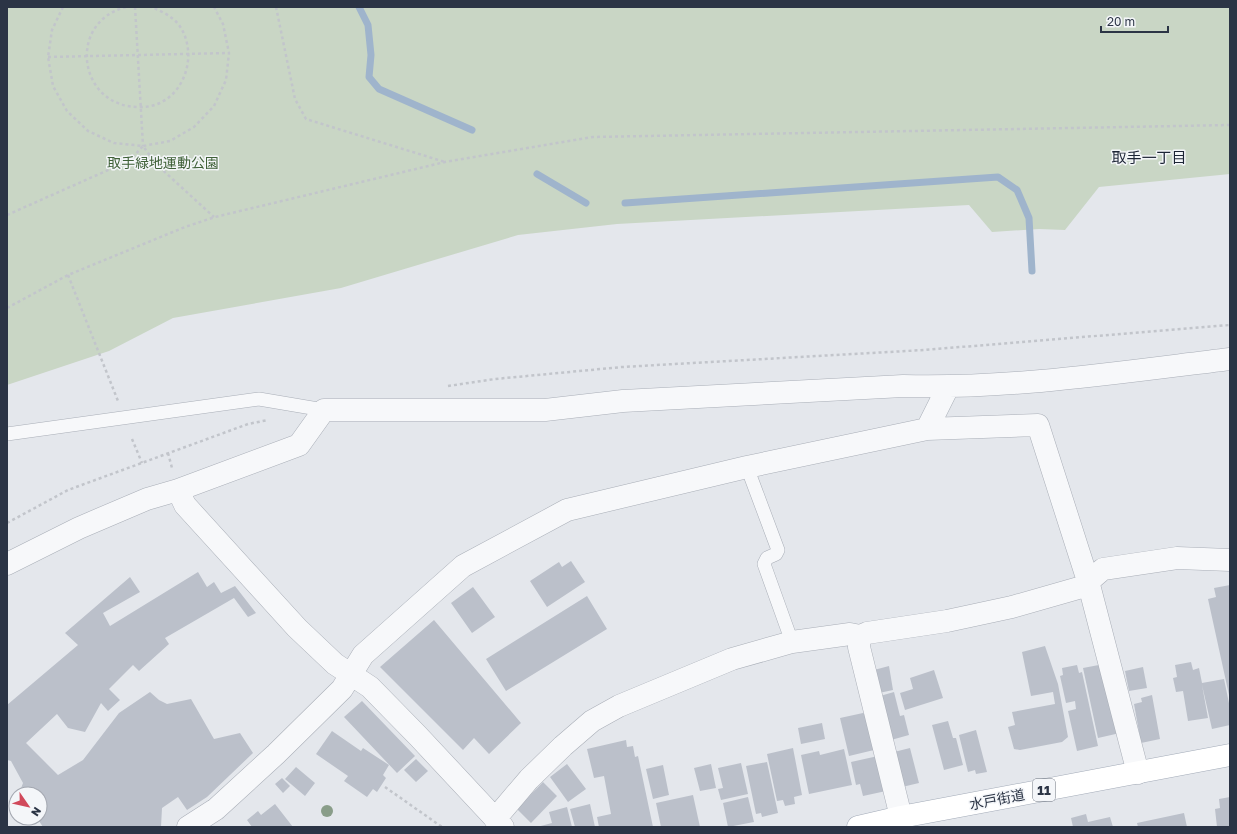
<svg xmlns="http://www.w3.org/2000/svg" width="1237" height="834" font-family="'Golos Text','Noto Sans JP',sans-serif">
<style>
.green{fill:#c9d6c5}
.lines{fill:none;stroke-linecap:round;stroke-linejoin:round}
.stream{stroke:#9fb4cc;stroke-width:7}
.building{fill:#bbc0ca}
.lane-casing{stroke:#a9aeb7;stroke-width:14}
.street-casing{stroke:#a9aeb7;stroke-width:23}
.primary-casing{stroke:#a3abb8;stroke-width:23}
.path{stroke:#c2c5cb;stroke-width:2.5;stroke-dasharray:3 3;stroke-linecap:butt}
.lane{stroke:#f7f8fa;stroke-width:13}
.street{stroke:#f7f8fa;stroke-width:22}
.primary{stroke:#fff;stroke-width:22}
.tree{fill:#899d89}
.labels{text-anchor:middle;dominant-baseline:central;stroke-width:3;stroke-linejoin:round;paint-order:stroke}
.shield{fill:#f4f6f9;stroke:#676e7b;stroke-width:1}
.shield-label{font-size:13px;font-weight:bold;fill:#2b3445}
.park-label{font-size:14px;fill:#3f6138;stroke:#f4f6f9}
.street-label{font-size:14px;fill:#2b3445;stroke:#f4f6f9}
.neighbourhood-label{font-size:15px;fill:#1d2536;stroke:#f4f6f9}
</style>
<rect width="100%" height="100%" fill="#e4e7ec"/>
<path class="green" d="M7,7H1230V174L1099,187L1065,230L1039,229L992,232L969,205L617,224L518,235L341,288L173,318L109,351L7,385Z"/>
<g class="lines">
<path class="stream" d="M359,7L368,25L371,55L369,77L379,89L472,130
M537,174L586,203
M625,203L998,177L1017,190L1029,218L1032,271"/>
</g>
<path class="building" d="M571,561L585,582L547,607L530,581L559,562L562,567Z
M198,572L207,587L214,582L221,593L235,586L256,613L248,617L234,598L165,638L169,644L139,671L133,665L109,689L120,700L108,711L101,703L85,732L68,728L57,714L26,743L58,775L83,760L119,713L150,692L159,700L167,704L191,699L214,739L240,733L253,753L207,797L187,810L178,797L162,808L161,827H43L37,818H40V794H19L23,783L11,761L7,760V705L78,645L65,633L130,577L140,592L103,613L110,626Z
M1230,585V695H1229L1208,599L1216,597L1214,588Z
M473,587L495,617L472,633L451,603Z
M587,596L607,629L506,691L486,659Z
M434,620L521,723L489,754L474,738L463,750L380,667Z
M1045,646L1058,684L1068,737L1062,742L1020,750L1014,749L1008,727L1015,725L1012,712L1055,704L1053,692L1031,696L1022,652Z
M1191,662L1193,670L1199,668L1202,683L1224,679L1230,708V725L1212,729L1202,685L1208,718L1188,721L1183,691L1176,692L1173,678L1177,677L1175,665Z
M1104,664L1120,733L1098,738L1083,668Z
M1077,665L1079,673L1082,672L1098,746L1077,751L1068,711L1076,709L1075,701L1066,703L1060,676L1063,675L1062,668Z
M889,666L893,690L879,693L874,670Z
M1143,667L1147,688L1129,691L1125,671Z
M934,670L943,698L905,710L900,693L913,689L910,678Z
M894,692L900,716L904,715L909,735L891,740L880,696Z
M1152,695L1160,739L1141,743L1134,704L1142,702L1141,698Z
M362,701L415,756L397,773L344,717Z
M863,713L867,716L874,750L849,756L840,718Z
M948,721L953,738H956L963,765L944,770L932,725Z
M822,723L825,739L801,744L798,728Z
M976,730L987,772L976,774L975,770L968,772L959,735Z
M332,731L361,751L363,748L389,765L383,775L386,778L377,792L373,789L367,797L344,781L348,776L316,754Z
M626,740L627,747L633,746L635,757L638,756L653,827H599L597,817L611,814L604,776L594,778L587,749Z
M793,748L802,795L794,797L795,804L785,806L783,800L777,801L767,754Z
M910,748L919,783L902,787L894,752Z
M844,749L852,785L809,794L801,755L819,751L820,755Z
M878,756L886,791L863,796L860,784L856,785L851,762Z
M416,759L428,771L416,782L404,770Z
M767,762L778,813L762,817L761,813L756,814L746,766Z
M741,763L748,794L721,800L718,789L723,788L718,768Z
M567,764L586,789L568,802L550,777Z
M711,764L716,788L700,791L694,768Z
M663,765L669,795L653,799L646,769Z
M296,767L315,783L305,796L285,779Z
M282,778L290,786L283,793L275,784Z
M543,782L557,796L531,823L517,809Z
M693,795L700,827H661L656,803Z
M748,797L754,822L728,827L723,803Z
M1230,797V827H1217L1215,809L1220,808L1219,799Z
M275,804L293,827H252L247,820L258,811L261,815Z
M590,804L595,827H575L570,809Z
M567,807L572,827H537L552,823L549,812Z
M1184,813L1187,827H1138L1137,823Z
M1086,814L1088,822L1110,817L1113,827H1073L1071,818Z"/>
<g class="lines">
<g class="lane-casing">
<path id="lane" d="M7,434L259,399L324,410
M747,467L778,550L776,554L767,558L764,564L792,642"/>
</g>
<g class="street-casing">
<path id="street" d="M927,429L948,387
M178,490L185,505L297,628L335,664L370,687L418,736L503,827
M7,564L79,528L147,499L178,490L299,445L324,410H545L623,401L903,386C1012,389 1122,372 1230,359
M860,636L859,647L901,817
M495,819L529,779L563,746L592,721L619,706L732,659L792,642L850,634L860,636L867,633L947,621L1012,607L1082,587L1103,569L1177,558L1230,560
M188,827L216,809L276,754L342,689L363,655L463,566L567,510L747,467L927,429L1038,425L1088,581L1138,773"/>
</g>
<g class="primary-casing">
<path id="primary" d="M858,827L901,817L1230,755"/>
</g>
<path class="path" d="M63,7L52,30L48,57L53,86L67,111L88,131L114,143L143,146L170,141L194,127L214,106L226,80L229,53L223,24L214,7
M126,7C66,22 78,109 141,107C182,107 201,56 179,25C172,16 161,11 151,7
M135,7L143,146
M276,7L295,99L306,119L445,162
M48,57L229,53
M7,215L115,167L133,157L143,146L156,164L214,217
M68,275L118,401
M7,308L68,275L185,227L215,217L445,162L593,137L1230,125
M448,386L495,379L622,367L924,350L1230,325
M132,439L142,463
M168,453L172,468
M7,523L68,490L248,424L268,420
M385,787L442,827"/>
<use href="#lane" class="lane"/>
<use href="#street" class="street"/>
<use href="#primary" class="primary"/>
</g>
<circle class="tree" cx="327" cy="811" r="6"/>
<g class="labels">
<rect class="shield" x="1033" y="779" width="22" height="22" rx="3"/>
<g class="shield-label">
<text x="1044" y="790">11</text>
</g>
<g class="park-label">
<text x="163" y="162">取手緑地運動公園</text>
</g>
<g class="street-label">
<text transform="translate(997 799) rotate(-11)">水戸街道</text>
</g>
<g class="neighbourhood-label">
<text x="1149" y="157">取手一丁目</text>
</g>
</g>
<rect width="1237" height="834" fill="none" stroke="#2b3445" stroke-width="16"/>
<g transform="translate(28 806) rotate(124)"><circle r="19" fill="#f4f6f9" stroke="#a4a8b1"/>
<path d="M0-3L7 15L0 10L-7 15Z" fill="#d1495b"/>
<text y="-6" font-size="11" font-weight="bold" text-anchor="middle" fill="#2b3445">N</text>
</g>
<path d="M1101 26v6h67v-6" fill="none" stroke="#2b3445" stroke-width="2"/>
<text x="1107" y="26" font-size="12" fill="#2b3445" stroke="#f4f6f9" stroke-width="3" paint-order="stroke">20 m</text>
</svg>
